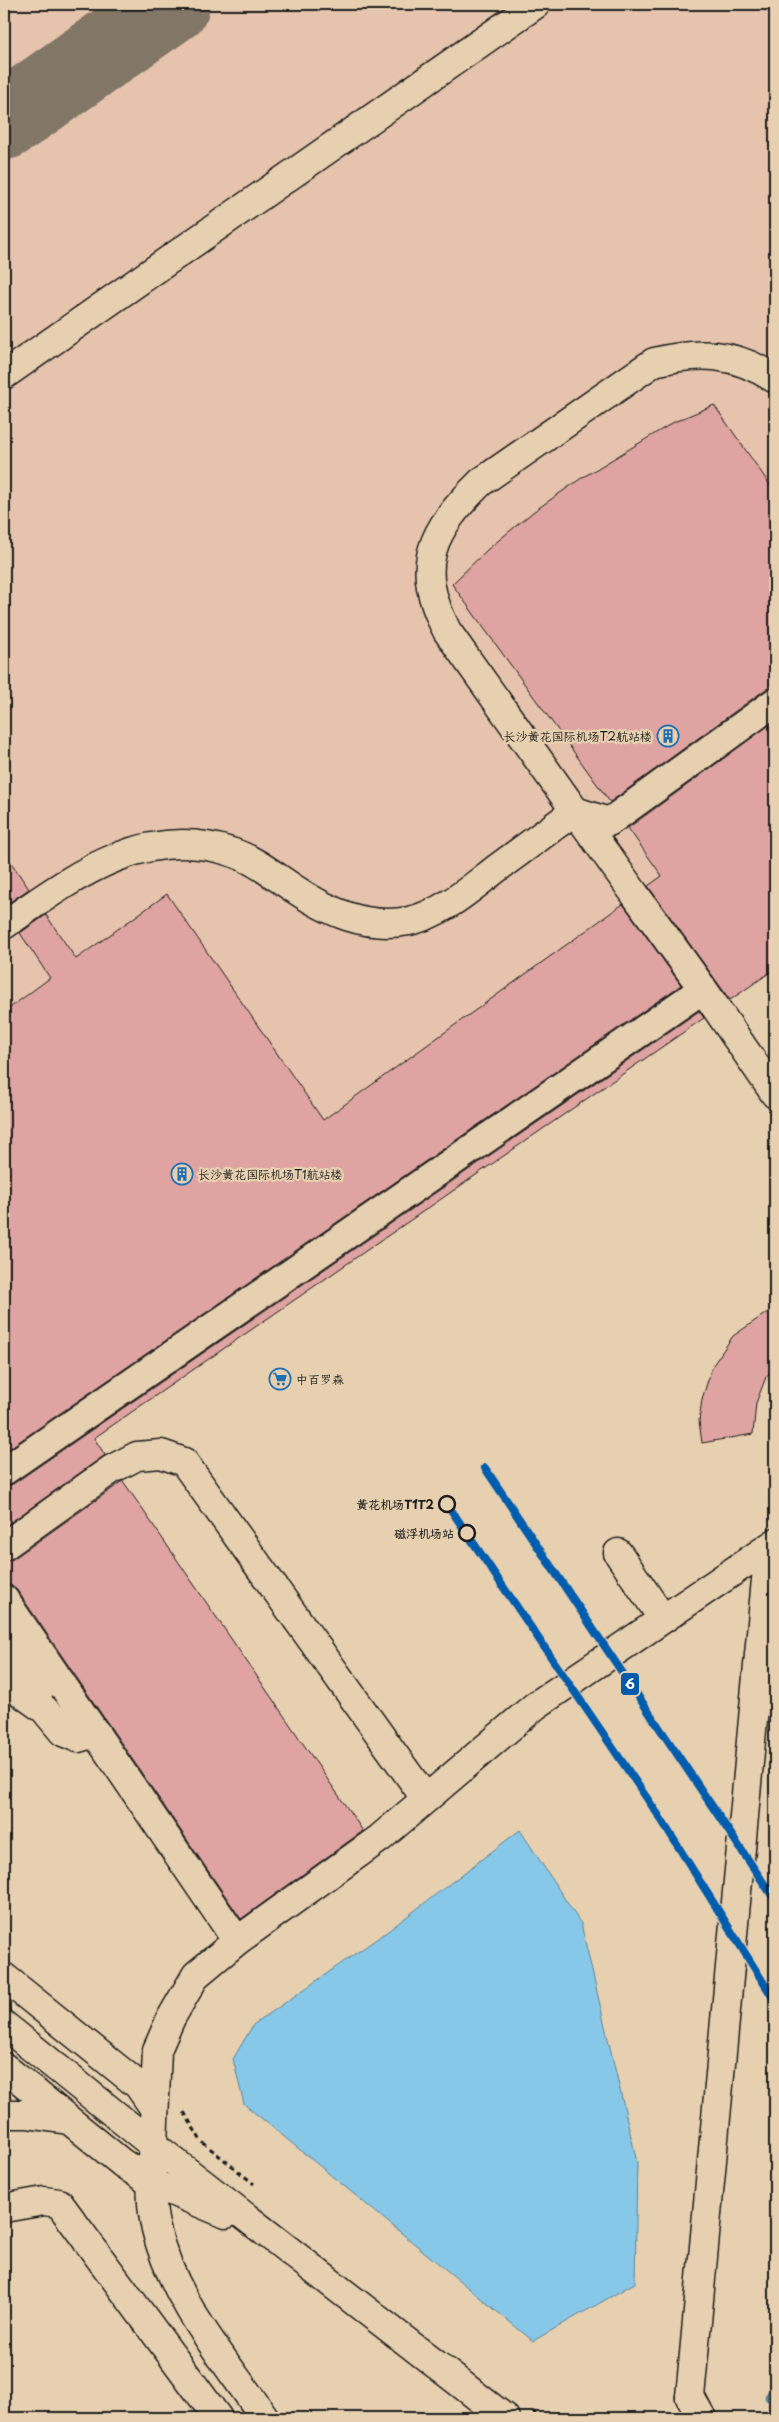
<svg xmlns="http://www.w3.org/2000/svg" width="779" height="2422" font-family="'Playpen Sans','LXGW WenKai TC',sans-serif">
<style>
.built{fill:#e5c3ac}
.water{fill:#87c8e8;stroke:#5c8396}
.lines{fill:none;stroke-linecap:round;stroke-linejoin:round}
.stream{stroke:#5c8396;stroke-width:9}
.taxiway{stroke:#827666;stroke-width:78}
.building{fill:#dfa4a2;stroke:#1c1c1c}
.minor-casing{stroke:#1c1c1c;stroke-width:31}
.highway-casing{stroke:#1c1c1c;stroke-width:31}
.path{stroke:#1c1c1c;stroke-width:3;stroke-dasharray:5 4;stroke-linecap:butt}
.minor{stroke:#e7d0b0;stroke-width:28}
.highway{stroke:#e7d0b0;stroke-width:28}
.metro-1-casing{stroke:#e7d0b0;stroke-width:11}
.metro-1{stroke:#005bac;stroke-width:8}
.stop-dot{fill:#e7d0b0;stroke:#1c1c1c;stroke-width:2.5}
.labels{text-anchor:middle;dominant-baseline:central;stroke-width:4.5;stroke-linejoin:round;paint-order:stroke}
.poi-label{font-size:12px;fill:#1c1c1c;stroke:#e7d0b0;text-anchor:start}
.stop-label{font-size:12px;font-weight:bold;fill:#1c1c1c;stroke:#e7d0b0;text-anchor:end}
.line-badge{stroke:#e7d0b0;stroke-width:2}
.badge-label{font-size:14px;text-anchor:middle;font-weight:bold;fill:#fff}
</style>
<rect width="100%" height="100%" fill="#e7d0b0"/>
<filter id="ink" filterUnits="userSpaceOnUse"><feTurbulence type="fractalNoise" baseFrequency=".02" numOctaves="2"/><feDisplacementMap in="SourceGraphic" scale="10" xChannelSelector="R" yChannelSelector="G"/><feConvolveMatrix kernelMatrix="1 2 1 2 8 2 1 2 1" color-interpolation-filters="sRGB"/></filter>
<g filter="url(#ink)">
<path class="built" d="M4,4H775V969L107,1429L76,1384L4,1435Z"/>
<path class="water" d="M520,1830L581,1924L637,2162L635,2283L533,2341L244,2104L233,2059L253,2025L388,1931Z"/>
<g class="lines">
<path class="stream" d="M769,2397L775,2390"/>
<path class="taxiway" d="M4,121L171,4"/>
</g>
<path class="building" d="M714,405L775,492V687L766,689L610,802L452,584L488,549L533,512L580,479L674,422Z
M775,721V969L730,1000L648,886L662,876L628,828Z
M4,852L29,889L4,906Z
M167,894L323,1120L623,904L681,985L4,1452V1012L50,978L20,933L46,915L76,959Z
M699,1011L704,1018L94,1438L105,1455L4,1527V1486L13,1484Z
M775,1307V1367L766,1377L756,1403L753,1434L702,1443L699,1421L702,1399L713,1365L733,1336Z
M123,1481L363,1831L241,1919L17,1590L8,1584L4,1578V1561L13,1559Z"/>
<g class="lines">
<g class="minor-casing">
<path id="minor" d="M4,375L536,4
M575,811L609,822L775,702
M575,811L703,989
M4,925C72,878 143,823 231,852C254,859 273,875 293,888C329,912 365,929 409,921C442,914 470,889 496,869C522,850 549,830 575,811L447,631C413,565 431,531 481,482L654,362C700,351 735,352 775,379
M4,1471L703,989L775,1094
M4,1546L112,1469L137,1456L161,1454L184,1462L426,1799
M618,1553L663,1619
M4,1599L237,1941
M4,1641C19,1655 32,1672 39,1691
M4,1669L20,1692L44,1709L63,1732L78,1738L96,1733
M4,1977L138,2085L154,2108
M4,2025L153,2145L505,2418
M4,2067L122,2163L152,2183L226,2214
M4,2114H27L68,2120
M153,2145L157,2050L171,2018L196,1975L237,1941L380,1838L535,1706L775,1543
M4,2208L44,2201L59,2203L218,2418
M690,2397L769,1547"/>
</g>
<g class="highway-casing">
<path id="highway" d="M153,2145C152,2172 149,2202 156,2229C173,2300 224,2359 265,2418
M690,2397L702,2418"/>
</g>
<path class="path" d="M184,2112L201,2141L254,2184
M532,2411L541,2418"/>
<use href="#minor" class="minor"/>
<use href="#highway" class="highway"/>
<g class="metro-1-casing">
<path id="metro-1" d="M485,1468L775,1900
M445,1501L659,1816L775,2001"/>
</g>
<use href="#metro-1" class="metro-1"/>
</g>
</g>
<defs>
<g id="building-ring" transform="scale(1.125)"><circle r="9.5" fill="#e7d0b0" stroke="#1f6fb2" stroke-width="1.5"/><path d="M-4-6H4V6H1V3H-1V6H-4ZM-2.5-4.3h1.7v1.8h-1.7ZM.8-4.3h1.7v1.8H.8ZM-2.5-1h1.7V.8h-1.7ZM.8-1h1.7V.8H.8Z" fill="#1f6fb2"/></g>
<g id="supermarket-ring" transform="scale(1.125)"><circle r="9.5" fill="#e7d0b0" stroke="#1f6fb2" stroke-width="1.5"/><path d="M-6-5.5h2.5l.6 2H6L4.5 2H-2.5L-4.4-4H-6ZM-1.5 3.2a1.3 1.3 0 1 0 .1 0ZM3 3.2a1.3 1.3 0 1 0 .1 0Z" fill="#1f6fb2"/></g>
</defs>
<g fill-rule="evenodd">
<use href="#building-ring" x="668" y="736"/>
<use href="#building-ring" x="182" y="1174"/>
<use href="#supermarket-ring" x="280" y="1379"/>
</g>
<g class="stop-dot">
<circle cx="447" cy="1504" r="8"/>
<circle cx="467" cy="1533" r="8"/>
</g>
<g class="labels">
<g class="poi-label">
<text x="652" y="736" text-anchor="end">长沙黄花国际机场T2航站楼</text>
<text x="198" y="1174">长沙黄花国际机场T1航站楼</text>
<text x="296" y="1379">中百罗森</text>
</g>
<g class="stop-label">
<text x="434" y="1504">黄花机场T1T2</text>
<text x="454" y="1533">磁浮机场站</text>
</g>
</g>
<rect class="line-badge" x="620" y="1672" width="20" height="24" rx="5" fill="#005bac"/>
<g class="badge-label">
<text x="630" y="1689">6</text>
</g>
<rect width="779" height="2422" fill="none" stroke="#e7d0b0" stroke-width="20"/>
<rect x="10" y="10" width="759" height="2402" fill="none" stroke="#1c1c1c" stroke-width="2" filter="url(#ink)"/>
</svg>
